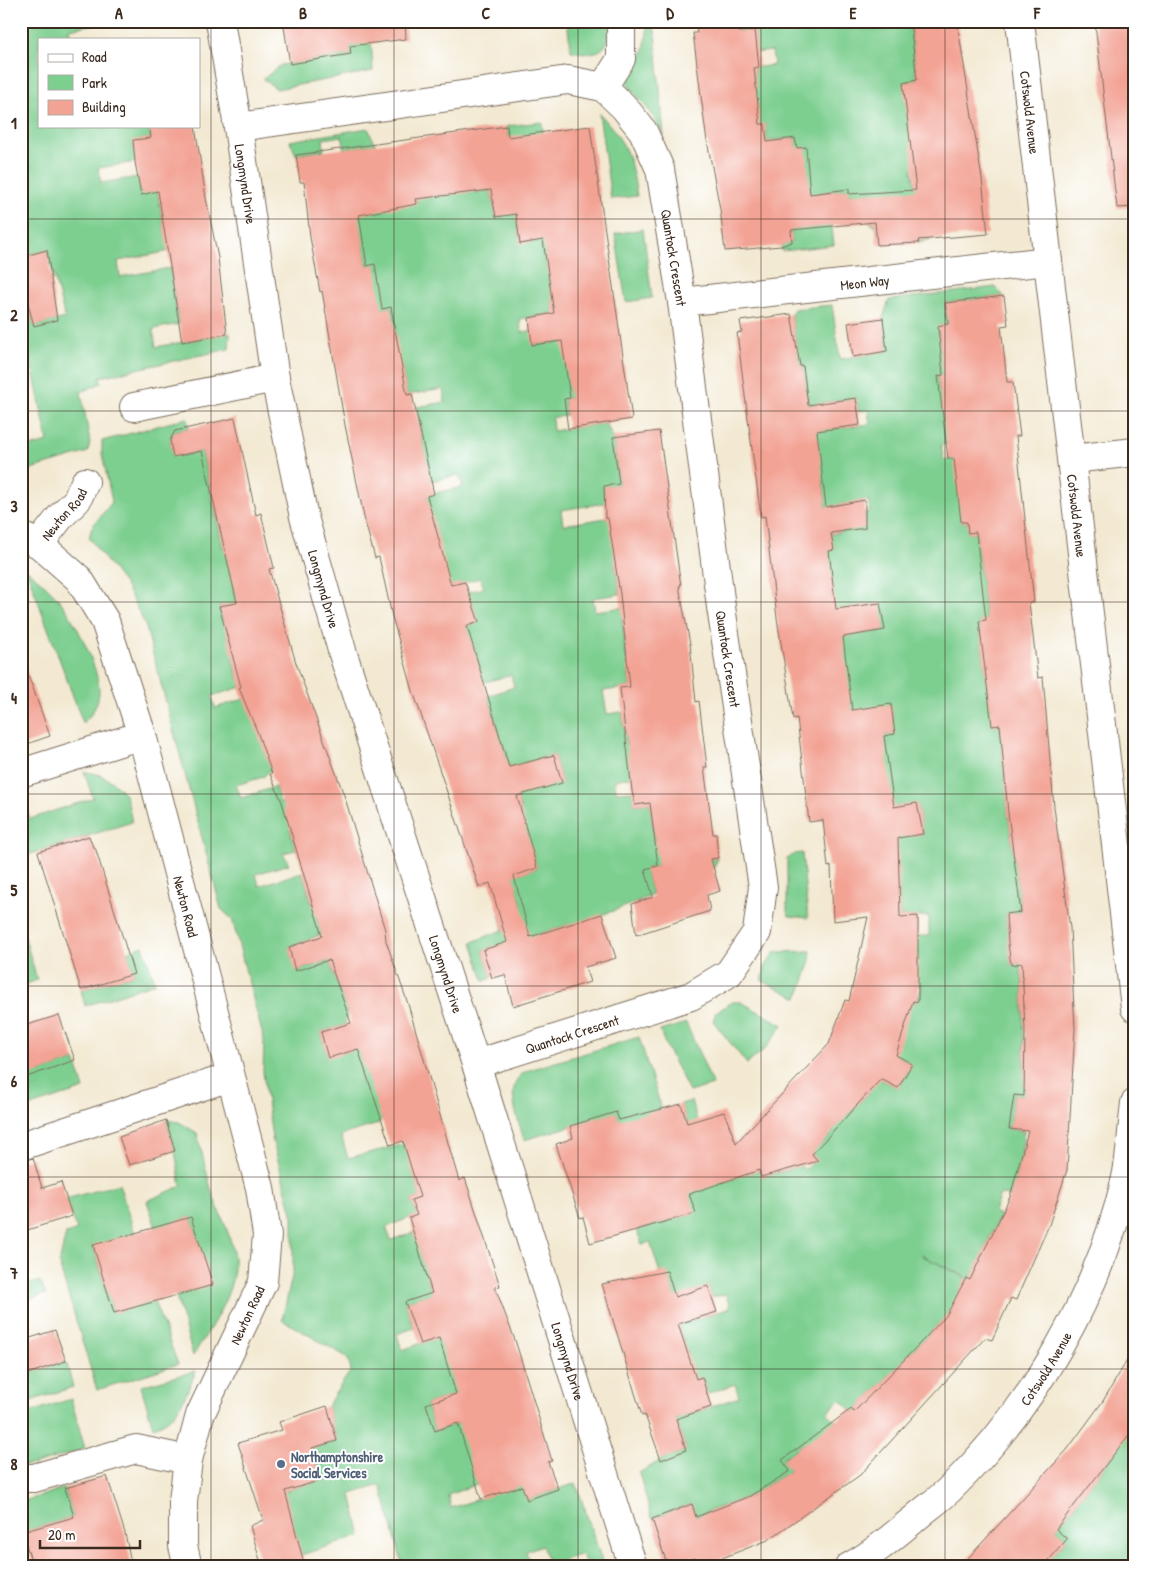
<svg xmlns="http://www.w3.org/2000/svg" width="1156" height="1588" font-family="'Patrick Hand',sans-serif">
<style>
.green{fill:#7dcf90;stroke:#5c7c57}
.building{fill:#f3a394}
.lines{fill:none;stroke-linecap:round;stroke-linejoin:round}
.street-casing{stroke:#7b6d5d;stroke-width:30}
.street{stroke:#fff;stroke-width:28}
.grid{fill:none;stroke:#3b2a1e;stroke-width:1;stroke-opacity:0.55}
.service-dot{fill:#5c6f8a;stroke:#fff;stroke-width:2}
.labels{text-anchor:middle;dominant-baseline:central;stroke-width:4;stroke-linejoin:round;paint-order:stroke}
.street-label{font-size:14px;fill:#3b2a1e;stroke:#fff}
.service-label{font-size:14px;font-weight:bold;fill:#4e5e75;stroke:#fff;text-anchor:start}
.neatline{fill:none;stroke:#3b2a1e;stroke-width:2}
.grid-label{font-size:16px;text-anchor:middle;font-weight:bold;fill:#3b2a1e}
</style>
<rect width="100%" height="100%" fill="#fff"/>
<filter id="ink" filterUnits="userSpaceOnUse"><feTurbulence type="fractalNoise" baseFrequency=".02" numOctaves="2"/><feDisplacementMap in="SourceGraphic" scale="10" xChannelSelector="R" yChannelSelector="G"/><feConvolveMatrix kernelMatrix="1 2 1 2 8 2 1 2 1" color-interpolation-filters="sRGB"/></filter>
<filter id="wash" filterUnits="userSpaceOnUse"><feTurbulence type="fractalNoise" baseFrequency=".0096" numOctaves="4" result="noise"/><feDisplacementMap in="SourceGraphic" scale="20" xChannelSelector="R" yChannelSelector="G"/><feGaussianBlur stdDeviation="1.12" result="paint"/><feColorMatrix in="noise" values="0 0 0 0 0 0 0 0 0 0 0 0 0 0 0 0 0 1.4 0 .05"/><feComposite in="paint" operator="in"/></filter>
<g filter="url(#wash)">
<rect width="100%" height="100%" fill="#f3e9d2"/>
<path class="green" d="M21,21H113L69,29L71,39H39V126H149L151,138L133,141L136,162L98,168L101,183L138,177L141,194L157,191L166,238L191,247L118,261L120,277L170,268L179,324L153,329L156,347L230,333L229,349L100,377L101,383L81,392L90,441L88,452L25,471L21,479V449L48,442L32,367L21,369V305L27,303L34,326L65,318L47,250L21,257Z
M567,21H610C611,53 597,56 571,51Z
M652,21H654L664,136L651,113L628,85C629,75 633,72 638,64C645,52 646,39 648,25Z
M738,21H910L917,80L903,83L929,166L912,169L915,187L933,185L930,218L932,239L919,243L916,221L876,226L870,223L869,193L849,194L848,189L817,193L821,221L831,220L834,245L782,251L781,244L792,242L789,215L797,148L795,138L767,141L765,124L756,125L754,68L774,65L772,51L754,53L755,30L739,32Z
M348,32L371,39L373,71L277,89L263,79L281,65L351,54Z
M599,113C626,142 631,157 637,196L611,199Z
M542,122L544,139L517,219L520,243L546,240L554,313L520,319L521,332L531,331L533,345L563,342L582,396L564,399L566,415L552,418L553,431L605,423L613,437L619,484L604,487L605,503L561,510L563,525L625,515L631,560L615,563L620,594L593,598L595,611L640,605L641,616L622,619L630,687L603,691L607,714L622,712L626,744L641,743L645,774L615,780L616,792L633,791L635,805L650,803L655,843L688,838L690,862L718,858L714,868L672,880L666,863L645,869L652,894C617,913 576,922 538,934L541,948L516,939L483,950L492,978L484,981L472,942L503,930L499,914L522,905L513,876L537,868L532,850L518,854L506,815L521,809L517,796L562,782L554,755L509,767L488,696L514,687L511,675L485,682L478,671L466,627L479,622L472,602L458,606L455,595L484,588L480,578L436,590L427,495L463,487L459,475L425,482L423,445L417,407L445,402L443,389L407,395L401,363L385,366L379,327L395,324L392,307L378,310L375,265L367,266L354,190L370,145L345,149L342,136L323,139L324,150L296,155L290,141L368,128L402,206L417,203L413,183L473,178L476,193L491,190L496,217L506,215L510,155L507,126Z
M643,229L652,298L626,302L615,234Z
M995,287L1004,296L945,303L948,324L938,326L940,341L955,374L937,376L939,390L958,388L964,441L941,445L944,460L961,458V522H967L968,533L976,532L986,620L979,621L992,726L1000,725L1008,814L1020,901V912L1006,914L1011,965L1020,963L1023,986L1024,1070L1031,1096L1014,1095L1009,1129L1024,1131L1021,1156L1010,1197L1000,1194L994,1212L1000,1215L984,1251L976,1282L921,1255L966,1278L953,1306L946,1316L854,1412L840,1399L827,1413L843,1427L800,1446L782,1459L790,1471L750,1496L696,1516L691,1504L652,1519L639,1473L661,1460L686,1450L676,1419L739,1397L735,1384L707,1394L702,1377L686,1382L689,1359L679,1325L730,1308L726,1294L712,1297L708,1286L675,1298L667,1272L660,1273L650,1242L642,1245L637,1230L695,1213L648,1196L616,1113L524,1140C518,1118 501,1081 529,1070L639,1037L671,1139L690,1133L681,1104L691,1101L717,1183H720L759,1170L762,1177L791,1169L796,1159L804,1170L816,1159L804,1144L810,1138L820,1146L833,1133L822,1122L837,1105L848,1115L871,1090L865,1071L898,1088L912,1064L880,1046L896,997L917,1002L922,986L903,982L918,936H929V916L900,917L899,885L881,886L874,840L923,834L917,804L883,809L866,739L895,734L891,705L841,712V637L885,630L879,603L836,610L819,552L833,550L831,534L865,527V513L870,512L868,500L826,507L823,480L807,483L817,431L870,424L868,410L858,411L856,398L808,405L803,366L794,367L796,343L791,314L794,309L832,305L840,359L887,351L883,318L889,300Z
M187,418L189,428L175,431L170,440L172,450L180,456L202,451L223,548L241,543L227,558L237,603L219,606L223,621L232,619L252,652L232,659L239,680L277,676L212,696L215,708L244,699L280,761L263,777L236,785L241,798L275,787L280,803L296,799L304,825L290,830L296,850L283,853L289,864L256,874L259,886L302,872L312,904L328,899L333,912L316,917L322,934L289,947L296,971L329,961L347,1010L345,1025L321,1032L328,1057L358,1049L362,1062L379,1058L382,1118L378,1124L341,1135L348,1158L405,1144L420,1197L411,1200L417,1215L386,1227L391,1240L418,1231L445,1270L427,1277L432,1293L405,1302L414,1328L397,1334L402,1350L445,1335L457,1394L426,1404L435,1431L465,1421L477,1484L448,1495L451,1508L522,1485L527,1500L576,1483L604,1567H587L582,1554L549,1565L542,1545L526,1551L531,1567H403L381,1485L351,1494L361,1536L301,1555L290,1512L263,1520L257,1500L321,1480L312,1448L337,1441L327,1406L351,1370L347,1357L282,1320L293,1272V1217L272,1138L263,1072L264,1040L232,919L221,909L145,624L125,585L89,538L92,527L112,502L102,453V441Z
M26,569C38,578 50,589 60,601C75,620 100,669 99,693C98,705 91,716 83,723Z
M84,772C99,772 117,782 125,795C129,803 130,814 132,822L21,857V793L30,819L93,798Z
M802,853L808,918L789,916L787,911V859L794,854Z
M21,923L37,980L21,986Z
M143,946L155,983L85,1006L81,990L134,974L127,952Z
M811,951L809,967L798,998L762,981L765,967L775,952Z
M733,1002H741L783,1025L765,1049L747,1064L713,1021L716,1012Z
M686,1023L713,1085L689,1092C680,1071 667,1052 660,1031Z
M75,1060L84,1089L24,1108L21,1098V1079Z
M166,1120L179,1122L197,1133C202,1152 206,1171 211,1189C218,1212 232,1234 234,1258C237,1292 209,1329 193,1356L176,1296L212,1284L191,1217L156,1228L147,1201L181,1186L175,1151Z
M119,1184L135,1234L93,1246L114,1313L154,1301L178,1364L97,1390L59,1264L66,1234L77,1230L66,1199Z
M40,1281L46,1294L21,1302V1287Z
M66,1361L73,1387L21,1404V1376Z
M196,1371C186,1394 179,1420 153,1427L141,1386Z
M71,1399L85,1449L35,1464L21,1466V1415Z
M1135,1419V1567H1028L1057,1551L1067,1539L1056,1529L1113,1456L1111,1454Z
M65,1488L74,1517L22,1532L21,1502Z"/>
<g id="blocks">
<path class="building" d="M283,21H405L406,39L350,46L351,54L290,64Z
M695,21H738L739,32L755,30L759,67L754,68L760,124H765L767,142L795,138L797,148L806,147L810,194L849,189V194L916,190L903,83L917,80L910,21H957L982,179L988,234L918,240L919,243L877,245L875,222L791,230L792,242L781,246L725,251L720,209L706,135L693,33H697Z
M1117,21H1135V207L1117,208L1095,24Z
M149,126H195L206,198L218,258L227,334L182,342L158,191L141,195L135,162L133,140L151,138Z
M507,126L508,137L590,126L632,419L568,429L564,399L570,398L562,341L532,345L529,318L554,313L543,240L520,244L516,214L496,217L491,190L416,199L417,204L359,215L367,266L375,264L382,309L391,307L407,395L412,394L434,494L427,496L451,585L465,582L479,622L467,626L509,767L554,755L562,783L517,796L537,868L514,876L530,937L602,914L616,958L585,967L590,982L513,1006L505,975L492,978L483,950L507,942L490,883L479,887L413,691L392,616L379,557L375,558L365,522L345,425L322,291L320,292L310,237L304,182H300L296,155Z
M47,250L57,320L34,326L21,278V257Z
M1004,296L1008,325L1001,326L1007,382H1013L1020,436H1016L1034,602L1029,603L1038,678L1043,677L1054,807L1070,928L1075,1029L1067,1170L1049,1225L1016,1300L1011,1298L992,1340L985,1338L860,1475L768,1540L699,1567L695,1558L668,1567L652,1519L692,1504L696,1517L750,1496L790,1471L782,1460L851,1409L854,1412L946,1316L966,1278L970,1280L1010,1197L1028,1131L1009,1129L1014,1095L1024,1096L1025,1031L1022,963L1011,965L1008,943L1006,914L1021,912L1008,813L1000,725L992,726L979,621L986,620L976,532L968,533L967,522H961L954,459H948L938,376L943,375L938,326L948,324L945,303Z
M791,314L800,366H803L808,405L856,398L860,425L817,431L826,507L865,500V528L831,533L834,550L829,551L836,609L880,603L885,630L843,637L852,710L891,704L895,734L884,736L894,807L917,803L923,834L898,838L900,917L918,916V1002L913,1001L896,1055L912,1064L898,1088L881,1079L812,1154L818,1161L761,1177L759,1170L689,1194L696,1213L590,1243L583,1217L580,1218L556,1144L573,1138L570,1126L616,1112L619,1120L681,1104L687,1123L724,1112L736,1143L829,1044L845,1000L849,1001L868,917L833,921L831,866L828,867L823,820L809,822L797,718L793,719L777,618L765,516L761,517L748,419L737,333L742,332L740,321Z
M883,318L887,351L853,357L848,323Z
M235,418L256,515L261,513L274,568L269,569L296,663L345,798L385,930L386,941L408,1004L459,1181L465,1178L500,1286L495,1287L516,1343L552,1461L548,1462L558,1489L527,1500L522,1486L481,1499L458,1423L435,1431L426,1404L456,1394L439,1338L420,1344L405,1302L432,1293L409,1218L417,1215L411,1200L420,1197L403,1141L390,1145L358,1049L328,1058L321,1032L351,1023L329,960L295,971L289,947L322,936L282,802L270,774H272L257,731L239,688L241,687L219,606L237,603L202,451L173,457L170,440L175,431Z
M659,431L681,586H679L690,644L696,702L699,701L707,767H704L713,834H716L718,858L711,859L720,891L707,895L710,911L636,935L632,904L653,897L645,869L658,866L650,803L635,805L632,791L620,688L630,687L620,594L608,518H605L604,486L619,484L613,437Z
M25,666L50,736L21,746V667Z
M89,836L93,847H95L134,974L81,990L38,852Z
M59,1015L75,1060L21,1079V1027Z
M166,1120L175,1151L129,1165L119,1137Z
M33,1158L42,1188L61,1182L72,1216L21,1232V1161Z
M191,1217L213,1285L114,1313L93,1245Z
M667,1271L675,1297L708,1286L717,1312L678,1324L696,1379L702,1377L711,1407L676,1419L686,1450L661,1460L645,1415L642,1416L602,1284Z
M55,1330L66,1361L21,1376V1341Z
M1135,1347V1427L1056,1529L1067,1539L1043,1567H960L1067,1450L1103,1401Z
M327,1406L337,1441L312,1448L322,1480L285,1491L305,1567H262L250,1526L263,1520L238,1443L282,1430L279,1422Z
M107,1476L125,1533L132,1567H33L22,1532L74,1517L65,1488Z"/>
</g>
</g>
<g filter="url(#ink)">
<use href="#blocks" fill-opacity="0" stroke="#7b6d5d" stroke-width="1"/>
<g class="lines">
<g class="street-casing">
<g id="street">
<path id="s1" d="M220,21L238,127L275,378L304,517L343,654L476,1064L633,1567"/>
<path id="s2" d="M1020,21L1135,1008"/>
<path d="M603,87L621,59V21"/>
<path id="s3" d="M238,127L568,80L603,87L624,107L643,131L660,169L682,302L721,607L763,887L757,932L729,973L691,996L476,1064"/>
<path id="s4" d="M682,302L1048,261"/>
<path d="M134,407L275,378"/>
<path d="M1072,459L1135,452"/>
<path id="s5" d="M21,536L39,544L79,579L105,621L142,735L260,1188L267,1235L263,1282L200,1415L188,1460L183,1501V1546L188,1567"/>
<path id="s6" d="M39,544L61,516L77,500L85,482"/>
<path d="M21,773L142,735"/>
<path d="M21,1146L230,1077"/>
<path d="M21,1478H34L136,1449L188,1460"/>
<path id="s7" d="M849,1567C873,1554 892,1537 913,1520C925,1509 939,1500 951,1488C1035,1405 1099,1294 1126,1178C1131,1154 1132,1128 1135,1103"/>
</g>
</g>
<use href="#street" class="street"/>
</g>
</g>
<path class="grid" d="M211,21V1567M394,21V1567M578,21V1567M761,21V1567M945,21V1567M21,219H1135M21,411H1135M21,602H1135M21,794H1135M21,986H1135M21,1177H1135M21,1369H1135"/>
<circle class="service-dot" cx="281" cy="1464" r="5"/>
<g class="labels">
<g class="street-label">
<text stroke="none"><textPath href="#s2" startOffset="92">Cotswold Avenue</textPath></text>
<text stroke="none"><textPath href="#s1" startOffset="165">Longmynd Drive</textPath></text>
<text stroke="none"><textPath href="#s3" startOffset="560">Quantock Crescent</textPath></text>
<text stroke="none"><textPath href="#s4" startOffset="184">Meon Way</textPath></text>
<text stroke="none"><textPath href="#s6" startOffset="39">Newton Road</textPath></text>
<text stroke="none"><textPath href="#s2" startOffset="498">Cotswold Avenue</textPath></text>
<text stroke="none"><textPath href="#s1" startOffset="578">Longmynd Drive</textPath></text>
<text stroke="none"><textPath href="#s3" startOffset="965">Quantock Crescent</textPath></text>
<text stroke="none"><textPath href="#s5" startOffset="419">Newton Road</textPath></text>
<text stroke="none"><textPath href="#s1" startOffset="982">Longmynd Drive</textPath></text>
<text transform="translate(572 1034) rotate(-18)">Quantock Crescent</text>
<text transform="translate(247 1315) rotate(-65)">Newton Road</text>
<text stroke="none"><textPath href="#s1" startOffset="1388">Longmynd Drive</textPath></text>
<text stroke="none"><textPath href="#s7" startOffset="282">Cotswold Avenue</textPath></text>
</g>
<g class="service-label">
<text x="291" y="1456">Northamptonshire<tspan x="291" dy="16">Social Services</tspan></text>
</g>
</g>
<rect width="1156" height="1588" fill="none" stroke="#fff" stroke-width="55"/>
<rect x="38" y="38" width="162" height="90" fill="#ffffff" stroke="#b1aaa5"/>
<rect x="48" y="54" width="25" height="8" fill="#ffffff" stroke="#b1aaa5"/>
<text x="82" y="62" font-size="15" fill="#3b2a1e">Road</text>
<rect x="48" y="75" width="25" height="15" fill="#7dcf90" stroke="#b1aaa5"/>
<text x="82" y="88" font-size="15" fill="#3b2a1e">Park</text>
<rect x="48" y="100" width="25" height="15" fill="#f3a394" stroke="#b1aaa5"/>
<text x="82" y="112" font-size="15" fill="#3b2a1e">Building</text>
<path d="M40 1540v8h100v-8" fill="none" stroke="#3b2a1e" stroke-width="2.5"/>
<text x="48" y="1540" font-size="15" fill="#3b2a1e" stroke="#ffffff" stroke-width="4" paint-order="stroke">20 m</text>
<rect x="28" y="28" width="1100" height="1532" class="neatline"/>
<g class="grid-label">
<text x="119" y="19">A</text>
<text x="303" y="19">B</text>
<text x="486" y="19">C</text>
<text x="670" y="19">D</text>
<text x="853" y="19">E</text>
<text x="1037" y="19">F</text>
<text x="14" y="129">1</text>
<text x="14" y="321">2</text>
<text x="14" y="512">3</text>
<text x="14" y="704">4</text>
<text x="14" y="896">5</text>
<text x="14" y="1087">6</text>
<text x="14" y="1279">7</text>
<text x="14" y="1470">8</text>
</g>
</svg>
